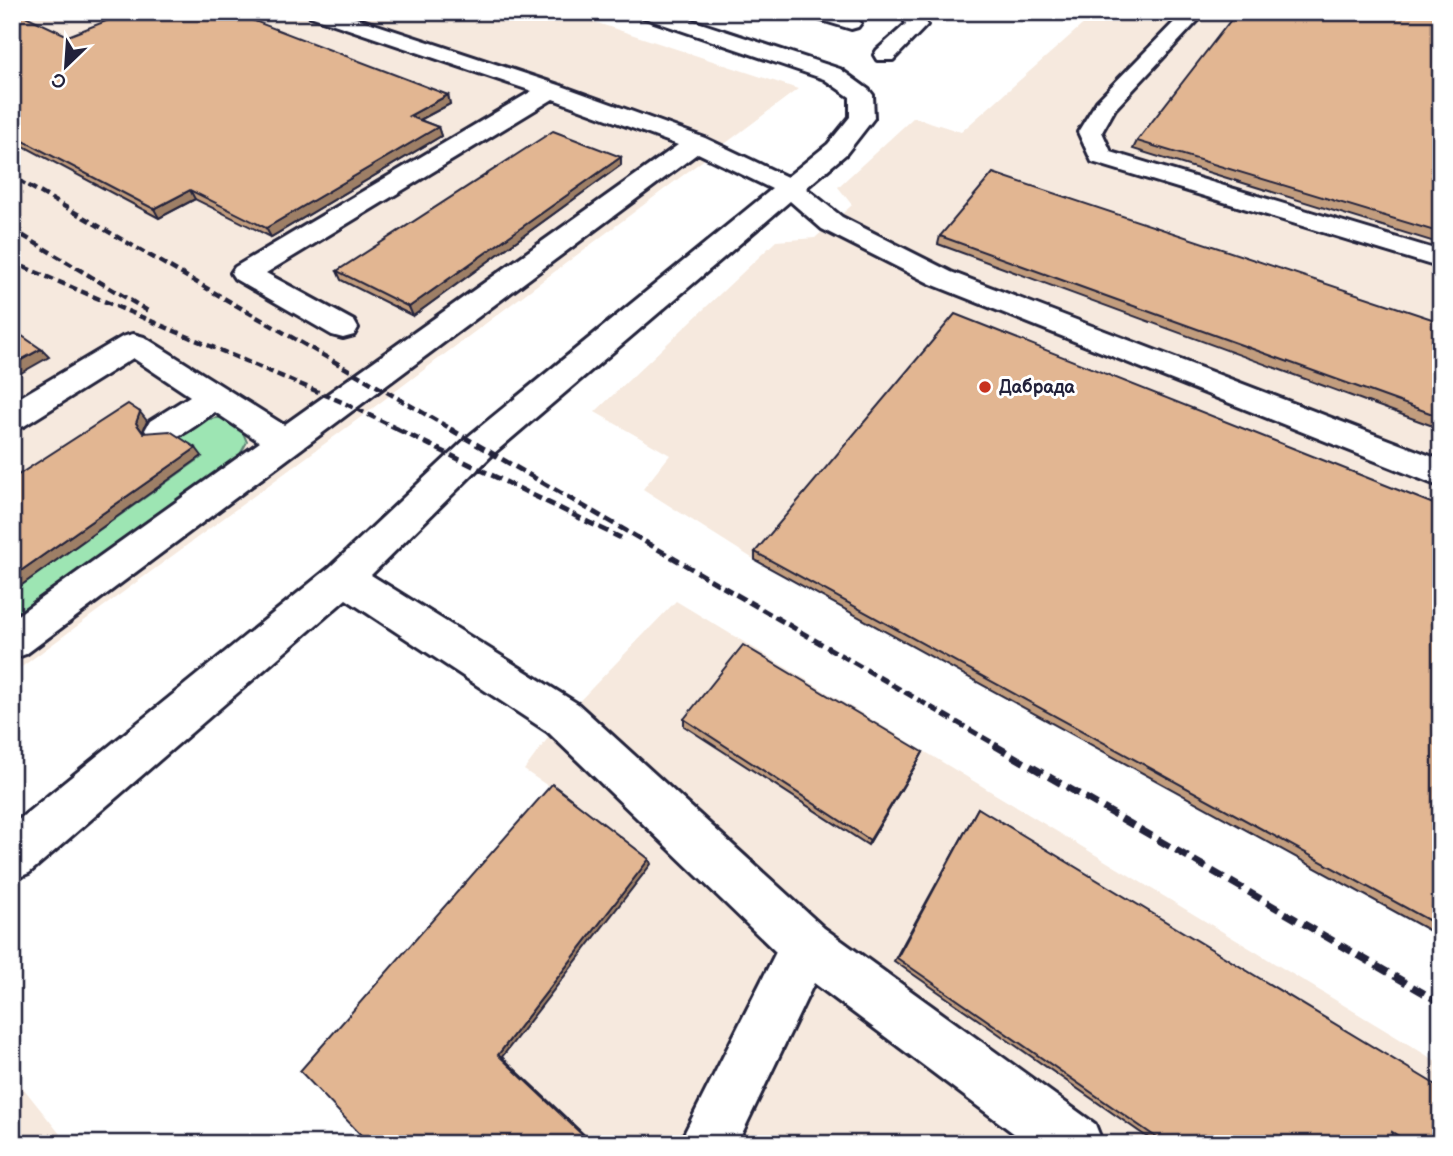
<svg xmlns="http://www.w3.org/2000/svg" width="1453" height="1156" font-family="'Balsamiq Sans',sans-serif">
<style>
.built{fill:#f6e9de}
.green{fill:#9de5b3;stroke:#608477;stroke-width:2}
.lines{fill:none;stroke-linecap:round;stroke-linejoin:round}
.minor-casing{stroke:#22223b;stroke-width:6}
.minor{fill:#fff;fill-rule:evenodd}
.rail-far3{stroke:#22223b;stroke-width:3.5;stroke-dasharray:6 3.5;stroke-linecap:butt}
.rail-far2{stroke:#22223b;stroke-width:4.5;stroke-dasharray:8 4.5;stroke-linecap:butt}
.rail-far1{stroke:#22223b;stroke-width:5;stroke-dasharray:10 5;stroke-linecap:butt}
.rail{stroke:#22223b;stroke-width:7;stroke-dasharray:14 7;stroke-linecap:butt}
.wall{fill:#c29d7e;stroke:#22223b;stroke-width:2}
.shaded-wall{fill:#9e7f66;stroke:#22223b;stroke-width:2}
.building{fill:#e2b692;stroke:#22223b;stroke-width:2}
.poi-dot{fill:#c8321e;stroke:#fff;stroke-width:2.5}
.labels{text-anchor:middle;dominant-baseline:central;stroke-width:6;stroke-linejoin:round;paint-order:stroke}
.poi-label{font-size:18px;font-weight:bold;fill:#22223b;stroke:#fff;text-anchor:start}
</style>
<rect width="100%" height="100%" fill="#fff"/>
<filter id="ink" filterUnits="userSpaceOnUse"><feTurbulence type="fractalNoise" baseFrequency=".0143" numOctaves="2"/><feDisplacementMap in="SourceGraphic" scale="14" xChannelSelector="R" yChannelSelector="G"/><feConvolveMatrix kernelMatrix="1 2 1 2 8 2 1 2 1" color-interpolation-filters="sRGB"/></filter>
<g filter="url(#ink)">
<path class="built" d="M12,12H564L798,89L365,414L12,674Z
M1097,12H1441V937L755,560L643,489L670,455L595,412L776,241L815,238L852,205L838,187L914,117L961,132Z
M676,601L1441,1064V1144H355L364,1132L554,790L524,770L563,718Z
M12,1074L68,1144H12Z"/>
<path class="green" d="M225,417L240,426L247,442L235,463L12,622V592L202,457L171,436L201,420Z"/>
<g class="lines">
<g class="minor-casing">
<path id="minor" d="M307,12H338L559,85L705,138L787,177L828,144L850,117V97L824,79L639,16L636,12H667L840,69L869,90L873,95L874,118L846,154L806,188L842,217L951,272L1441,460V487L931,284L822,229L790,201L493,454L371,575L578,704L824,928L1095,1124L1103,1144H1028L814,983L737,1144H679L776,952L548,732L346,599L29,873L12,880V825L330,567L469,436L772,189L698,153L26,654L12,659V619L260,442L215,412C195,425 174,446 150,439L145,430L150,421L190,396L133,358L24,426L12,430V402L122,337L133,334L144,337L284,425L678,145L553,99L266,273L354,321L358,328L354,335L343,338L332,335L235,279L231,273L235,267L532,91L310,16Z
M805,12C822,12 850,8 861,23L858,27L851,29L808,16Z
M901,12H921L927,25L893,60H877L874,55L877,50L906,24Z
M1184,12H1206L1115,109L1102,132L1111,152L1441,251V268L1092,162L1078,132L1097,101Z"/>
</g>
<use href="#minor" class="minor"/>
<path class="rail-far3" d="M12,176L32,188"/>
<path class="rail-far2" d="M29,186L453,430
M12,229L148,311
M12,262L342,402L400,430"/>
<path class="rail-far1" d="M397,429L621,538
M450,429L998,746"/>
<path class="rail" d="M994,745L1441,1003"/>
</g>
<path class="wall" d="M12,12L68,36L448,95L450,104L420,120L438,127L441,136L271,237L195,199L159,218L12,140Z
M1441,12V244L1133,149L1137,141Z
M621,165L413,316L341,280L337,271Z
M940,236L1441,322V429L938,244Z
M1441,507V937L755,560V552Z
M684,719L923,752L868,845L684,726Z
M978,808L1441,1144H1397L1391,1140L1390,1144H1157L894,961Z"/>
<path class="shaded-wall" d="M448,95L450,104L412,124L409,116Z
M438,127L441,136L271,237L266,228Z
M621,157V165L413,316L409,307Z
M190,190L195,199L159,218L154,209Z
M41,349L49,357L12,378V365Z
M140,412L147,421L143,431L150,442L136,423Z
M196,448L202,456L12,592V577Z
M923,752L920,758L868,845L870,840Z
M649,859L651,864L502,1057L594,1144H592L498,1055Z"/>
<path class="building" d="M12,12H17L68,36L129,12H231L448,95L409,116L438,127L266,228L190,190L154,209L12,135Z
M1237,12H1441V233L1137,141Z
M553,131L621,157L409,307L337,271Z
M993,173L1441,322V417L940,236Z
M955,314L1441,507V927L755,552Z
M12,329L41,349L12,365Z
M128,404L140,412L136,423L143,433L170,431L196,448L12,577V479Z
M743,645L923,752L870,840L684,719Z
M552,784L649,859L498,1055L592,1144H356L362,1136L300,1071Z
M978,808L1441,1088V1144H1411L1392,1132L1390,1144H1166L897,958Z"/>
</g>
<circle class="poi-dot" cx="985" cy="387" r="7"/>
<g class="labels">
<g class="poi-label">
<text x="999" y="387">Дабрада</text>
</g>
</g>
<rect width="1453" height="1156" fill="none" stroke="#fff" stroke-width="42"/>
<rect x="21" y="21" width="1411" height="1114" fill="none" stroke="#22223b" stroke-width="2.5" filter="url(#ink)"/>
<g transform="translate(66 66) rotate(205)" stroke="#ffffff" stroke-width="5" paint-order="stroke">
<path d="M0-5L12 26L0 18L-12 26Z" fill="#22223b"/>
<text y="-10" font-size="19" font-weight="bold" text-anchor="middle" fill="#22223b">С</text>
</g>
</svg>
